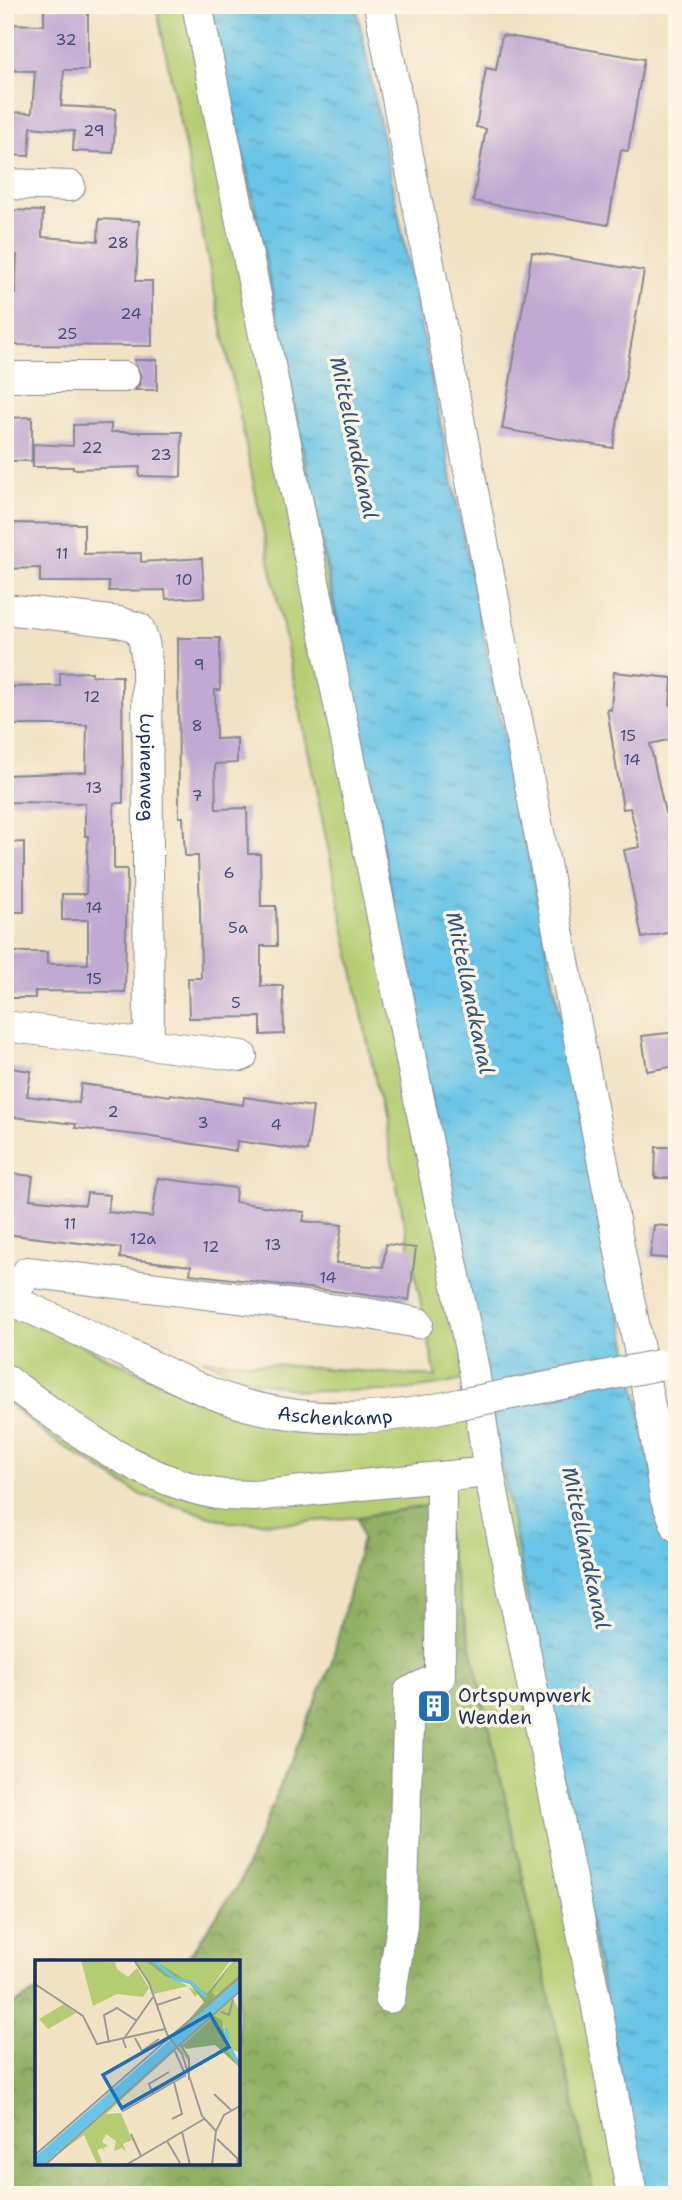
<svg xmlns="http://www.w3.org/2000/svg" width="682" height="2200" font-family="'Shantell Sans',sans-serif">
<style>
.green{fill:#b5cd72;stroke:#687e68;stroke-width:2}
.forest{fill:url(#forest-crowns);stroke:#567061;stroke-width:2}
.water{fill:url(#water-ripples);stroke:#427aa2;stroke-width:2}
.building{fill:#c0a9d2}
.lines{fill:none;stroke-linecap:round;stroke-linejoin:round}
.minor-casing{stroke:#868891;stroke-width:32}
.minor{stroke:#fff;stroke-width:30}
.minor-bridge-casing{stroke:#868891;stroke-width:32;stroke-linecap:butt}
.minor-bridge{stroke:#fff;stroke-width:30}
.labels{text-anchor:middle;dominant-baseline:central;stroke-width:7;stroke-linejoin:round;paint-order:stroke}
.number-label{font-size:16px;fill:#444e7b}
.street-label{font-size:19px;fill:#1b2f5e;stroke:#fcf5e5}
.poi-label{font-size:19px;fill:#1b2f5e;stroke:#fcf5e5;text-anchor:start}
.water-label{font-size:21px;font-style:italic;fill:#2e5480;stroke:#fcf5e5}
.inset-river{fill:none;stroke:#69c5e7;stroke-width:3.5}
.inset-road{fill:none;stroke:#9b9a9b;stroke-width:2}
.view{fill:#1f6fb2;fill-opacity:0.15;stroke:#1f6fb2;stroke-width:3.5}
.inset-edge{fill:none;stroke:#1b2f5e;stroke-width:3.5}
</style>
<defs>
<pattern id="forest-crowns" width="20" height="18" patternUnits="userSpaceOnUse" patternTransform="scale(1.75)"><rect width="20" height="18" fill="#90b064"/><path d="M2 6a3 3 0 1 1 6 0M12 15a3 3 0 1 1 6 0" fill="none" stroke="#759056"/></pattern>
<pattern id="water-ripples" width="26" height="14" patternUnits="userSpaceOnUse" patternTransform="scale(1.75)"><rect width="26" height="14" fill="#69c5e7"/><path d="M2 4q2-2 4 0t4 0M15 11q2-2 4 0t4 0" fill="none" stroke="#56a0be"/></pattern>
</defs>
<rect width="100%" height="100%" fill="#fcf5e5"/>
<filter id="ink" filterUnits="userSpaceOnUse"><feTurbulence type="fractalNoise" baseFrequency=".0143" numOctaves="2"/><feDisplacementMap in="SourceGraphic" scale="14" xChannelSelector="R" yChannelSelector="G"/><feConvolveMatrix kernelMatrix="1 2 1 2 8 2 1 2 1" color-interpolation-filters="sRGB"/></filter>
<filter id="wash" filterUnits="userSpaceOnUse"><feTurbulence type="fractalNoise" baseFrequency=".00686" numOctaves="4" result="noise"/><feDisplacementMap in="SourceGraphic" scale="28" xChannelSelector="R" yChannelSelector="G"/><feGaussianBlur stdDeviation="1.57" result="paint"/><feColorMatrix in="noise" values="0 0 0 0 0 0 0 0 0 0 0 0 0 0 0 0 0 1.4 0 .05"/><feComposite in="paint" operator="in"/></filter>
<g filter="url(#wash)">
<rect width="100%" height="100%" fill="#f1e2c4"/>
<path class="green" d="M156,5H209L253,197L484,1375L445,1384L398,1391H303L251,1380L202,1359L436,1377Z
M5,1310L201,1401L491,1409L643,2195H594L439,1504L358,1517L295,1523L230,1522L141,1495L46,1435L5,1400Z
M5,2182L44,2195H5Z"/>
<path class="forest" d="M439,1504L594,2195H44L5,2182V2010L37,1991V2163H238V1962H185L240,1882L331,1665L362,1539L358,1517Z"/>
<path class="water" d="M209,5H356L667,1542L677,1550V2195H643L366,763L253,197Z"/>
<g id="blocks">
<path class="building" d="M44,8H88V70H64L61,106L116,109L113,153L73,151L74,131L31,127L29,156L5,155V112L32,113L35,71L5,70V24L44,25Z
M502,35L644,59L628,151L621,150L608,225L473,201L486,129L476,127L486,68L496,70Z
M5,210L43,211L42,237L98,241L99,219L139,221L136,281H152V346L5,345V294H15L17,255H5Z
M532,252L644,271L613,448L502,429Z
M134,360H157V390H135L139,385L141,376Z
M32,417V461H5V418Z
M111,424V432H182L181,477L139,476L140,467L73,469V467H33V444L73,446V425Z
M5,523L84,524V554L141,553V562L202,558L204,597L166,599L165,590L109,591V582H40V568L5,569Z
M178,638H220V690H215L216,739L237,738V763L215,764L216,809L247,808L248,854H260L261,906H276L277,946H261V986H283L284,1034L261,1035V1017L189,1018L188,978H201L200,908L198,856H185L183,817H179Z
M92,672V676H122L123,803H114V869H127L125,992L35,991V998H5V952H47V964H88V920H62V894H86L88,836H85V803L5,802V775L86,772L87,725H5V687L60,686V673Z
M614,672L672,678L670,705L677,703V738L650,744L665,813L677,811V931L642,938L624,850L640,847L630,808L623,809L607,709L611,710Z
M24,842V912H5V843Z
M677,1032V1066L647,1071L642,1036Z
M5,1067L31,1071L27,1096L79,1103L81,1084L170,1096L171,1094L243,1105L244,1097L313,1107L307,1151L237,1141L236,1151L146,1136L75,1128L76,1124L5,1116Z
M656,1147H677V1178H655Z
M5,1173L33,1176L30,1199L85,1205L87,1193L110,1195L108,1212L152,1217L158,1178L236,1188L235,1202L305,1212L303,1221L342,1225L336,1263L383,1267L386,1244L416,1248L409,1300L190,1274L191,1266L120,1258L121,1248L5,1234Z
M654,1225L677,1227V1259L650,1257Z
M442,1696L446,1715L426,1719V1703Z"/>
</g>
</g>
<g filter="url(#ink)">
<use href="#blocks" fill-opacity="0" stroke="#868891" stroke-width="2"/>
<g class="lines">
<g class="minor-casing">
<g id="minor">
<path d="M197,5L474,1370L489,1472L596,2002L632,2195"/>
<path d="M379,5L653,1422L665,1497L677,1527"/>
<path d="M5,184L70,186"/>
<path d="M5,377H124"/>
<path id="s1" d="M5,609L119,622L139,628L144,642L147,663L149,1043"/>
<path d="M5,1026L242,1056"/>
<path id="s2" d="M5,1298C50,1316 93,1337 136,1358C173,1376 209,1395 249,1406C320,1424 389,1420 460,1404"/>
<path d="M10,1301L27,1272L370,1314L418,1323"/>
<path d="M5,1379C70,1426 136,1479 217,1494C229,1496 242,1495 254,1496L489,1472"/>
<path d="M390,1998L402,1926L409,1692L440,1677L441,1478"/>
</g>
</g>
<use href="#minor" class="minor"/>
<g class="minor-bridge-casing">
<path id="minor-bridge" d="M460,1404L659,1365"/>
</g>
<use href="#minor-bridge" class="minor-bridge"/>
</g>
</g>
<defs>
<g id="building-square" transform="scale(1.75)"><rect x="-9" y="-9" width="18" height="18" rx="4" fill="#1f6fb2" stroke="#fcf5e5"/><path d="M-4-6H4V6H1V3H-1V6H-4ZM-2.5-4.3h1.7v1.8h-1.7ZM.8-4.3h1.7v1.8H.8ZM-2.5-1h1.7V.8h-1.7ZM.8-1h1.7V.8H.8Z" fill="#fff"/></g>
</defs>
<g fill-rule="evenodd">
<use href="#building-square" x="434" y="1706"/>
</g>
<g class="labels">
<g class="number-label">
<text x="66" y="39">32</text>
<text x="94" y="130">29</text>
<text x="118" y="242">28</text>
<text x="131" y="313">24</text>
<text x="67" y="333">25</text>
<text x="92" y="447">22</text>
<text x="161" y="454">23</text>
<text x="62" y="553">11</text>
<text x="184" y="579">10</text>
<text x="199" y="664">9</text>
<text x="92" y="696">12</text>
<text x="197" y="725">8</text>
<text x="628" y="735">15</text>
<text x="632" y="759">14</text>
<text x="94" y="787">13</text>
<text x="197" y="795">7</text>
<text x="229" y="872">6</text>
<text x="94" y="907">14</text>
<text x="238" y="927">5a</text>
<text x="94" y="978">15</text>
<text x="236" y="1002">5</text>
<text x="113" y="1111">2</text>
<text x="203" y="1122">3</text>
<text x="276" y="1124">4</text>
<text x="70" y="1223">11</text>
<text x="143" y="1238">12a</text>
<text x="273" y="1244">13</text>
<text x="211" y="1246">12</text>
<text x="328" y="1277">14</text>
</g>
<g class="street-label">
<text stroke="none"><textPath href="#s1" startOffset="276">Lupinenweg</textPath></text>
<text stroke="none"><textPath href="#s2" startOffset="354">Aschenkamp</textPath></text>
</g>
<g class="poi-label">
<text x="458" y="1695">Ortspumpwerk<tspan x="458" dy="22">Wenden</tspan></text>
</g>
<g class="water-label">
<text transform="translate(354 438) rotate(78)">Mittellandkanal</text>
<text transform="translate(470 993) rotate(78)">Mittellandkanal</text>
<text transform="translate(586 1548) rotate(78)">Mittellandkanal</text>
</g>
</g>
<g transform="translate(35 1960)">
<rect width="205" height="205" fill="#f1e2c4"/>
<path d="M46,0L80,2L82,9L93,17L102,8L114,28L108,37L82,34L58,46ZM100,0H110L164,33L160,37L153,26L119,34ZM119,0H196L172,33ZM199,0H205V15L181,36L177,32ZM198,39L205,51V93L198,90L205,109L193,90L189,65L148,85L156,106L142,85ZM142,88L148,101L142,89L71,154L86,153L97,180L88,184L91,192L87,188L79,191L81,181L71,174L67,182L73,186L68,188L71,194L67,188L62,190L67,202L62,204L49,175L8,205Z" fill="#b5cd72"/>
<path d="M110,0H119L172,33L199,0L177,32L181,36L205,15V19L137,79L169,42L155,24L130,16ZM180,56L187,60L193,90L203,106L180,85L151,89L148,85Z" fill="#90b064"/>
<path d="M29,44L41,53L13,69L4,59Z" fill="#b5cd72"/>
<path d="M205,19V31L8,205H0V197Z" fill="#69c5e7"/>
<path class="inset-river" d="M117,0L141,19L156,22L171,37M191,68L193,85L205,106"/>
<path class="inset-road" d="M99,0L114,23L132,74L147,94L167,156L181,171M0,24L48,56L62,84L130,69M122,45L146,37M186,52L194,55L198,39M100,78L107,91L124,79M74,83L69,55L82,48L102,61M145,84L154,98V120M147,86L173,74M91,88L88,80L118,37M140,91L149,112M118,134L114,124L134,112M179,134L196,150M83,143L88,151L151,115M137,159L147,154L139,122M147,172L155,205M96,174L106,196M182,179L202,198L203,205M132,181L145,203M0,195L205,16M10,205L205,31M91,205L169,159M177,205L181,171L189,155L205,146"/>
<path class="view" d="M175,54L194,87L87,148L68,115Z"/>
<rect width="205" height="205" class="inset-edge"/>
</g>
<rect width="682" height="2200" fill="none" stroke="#fcf5e5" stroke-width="28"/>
</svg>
